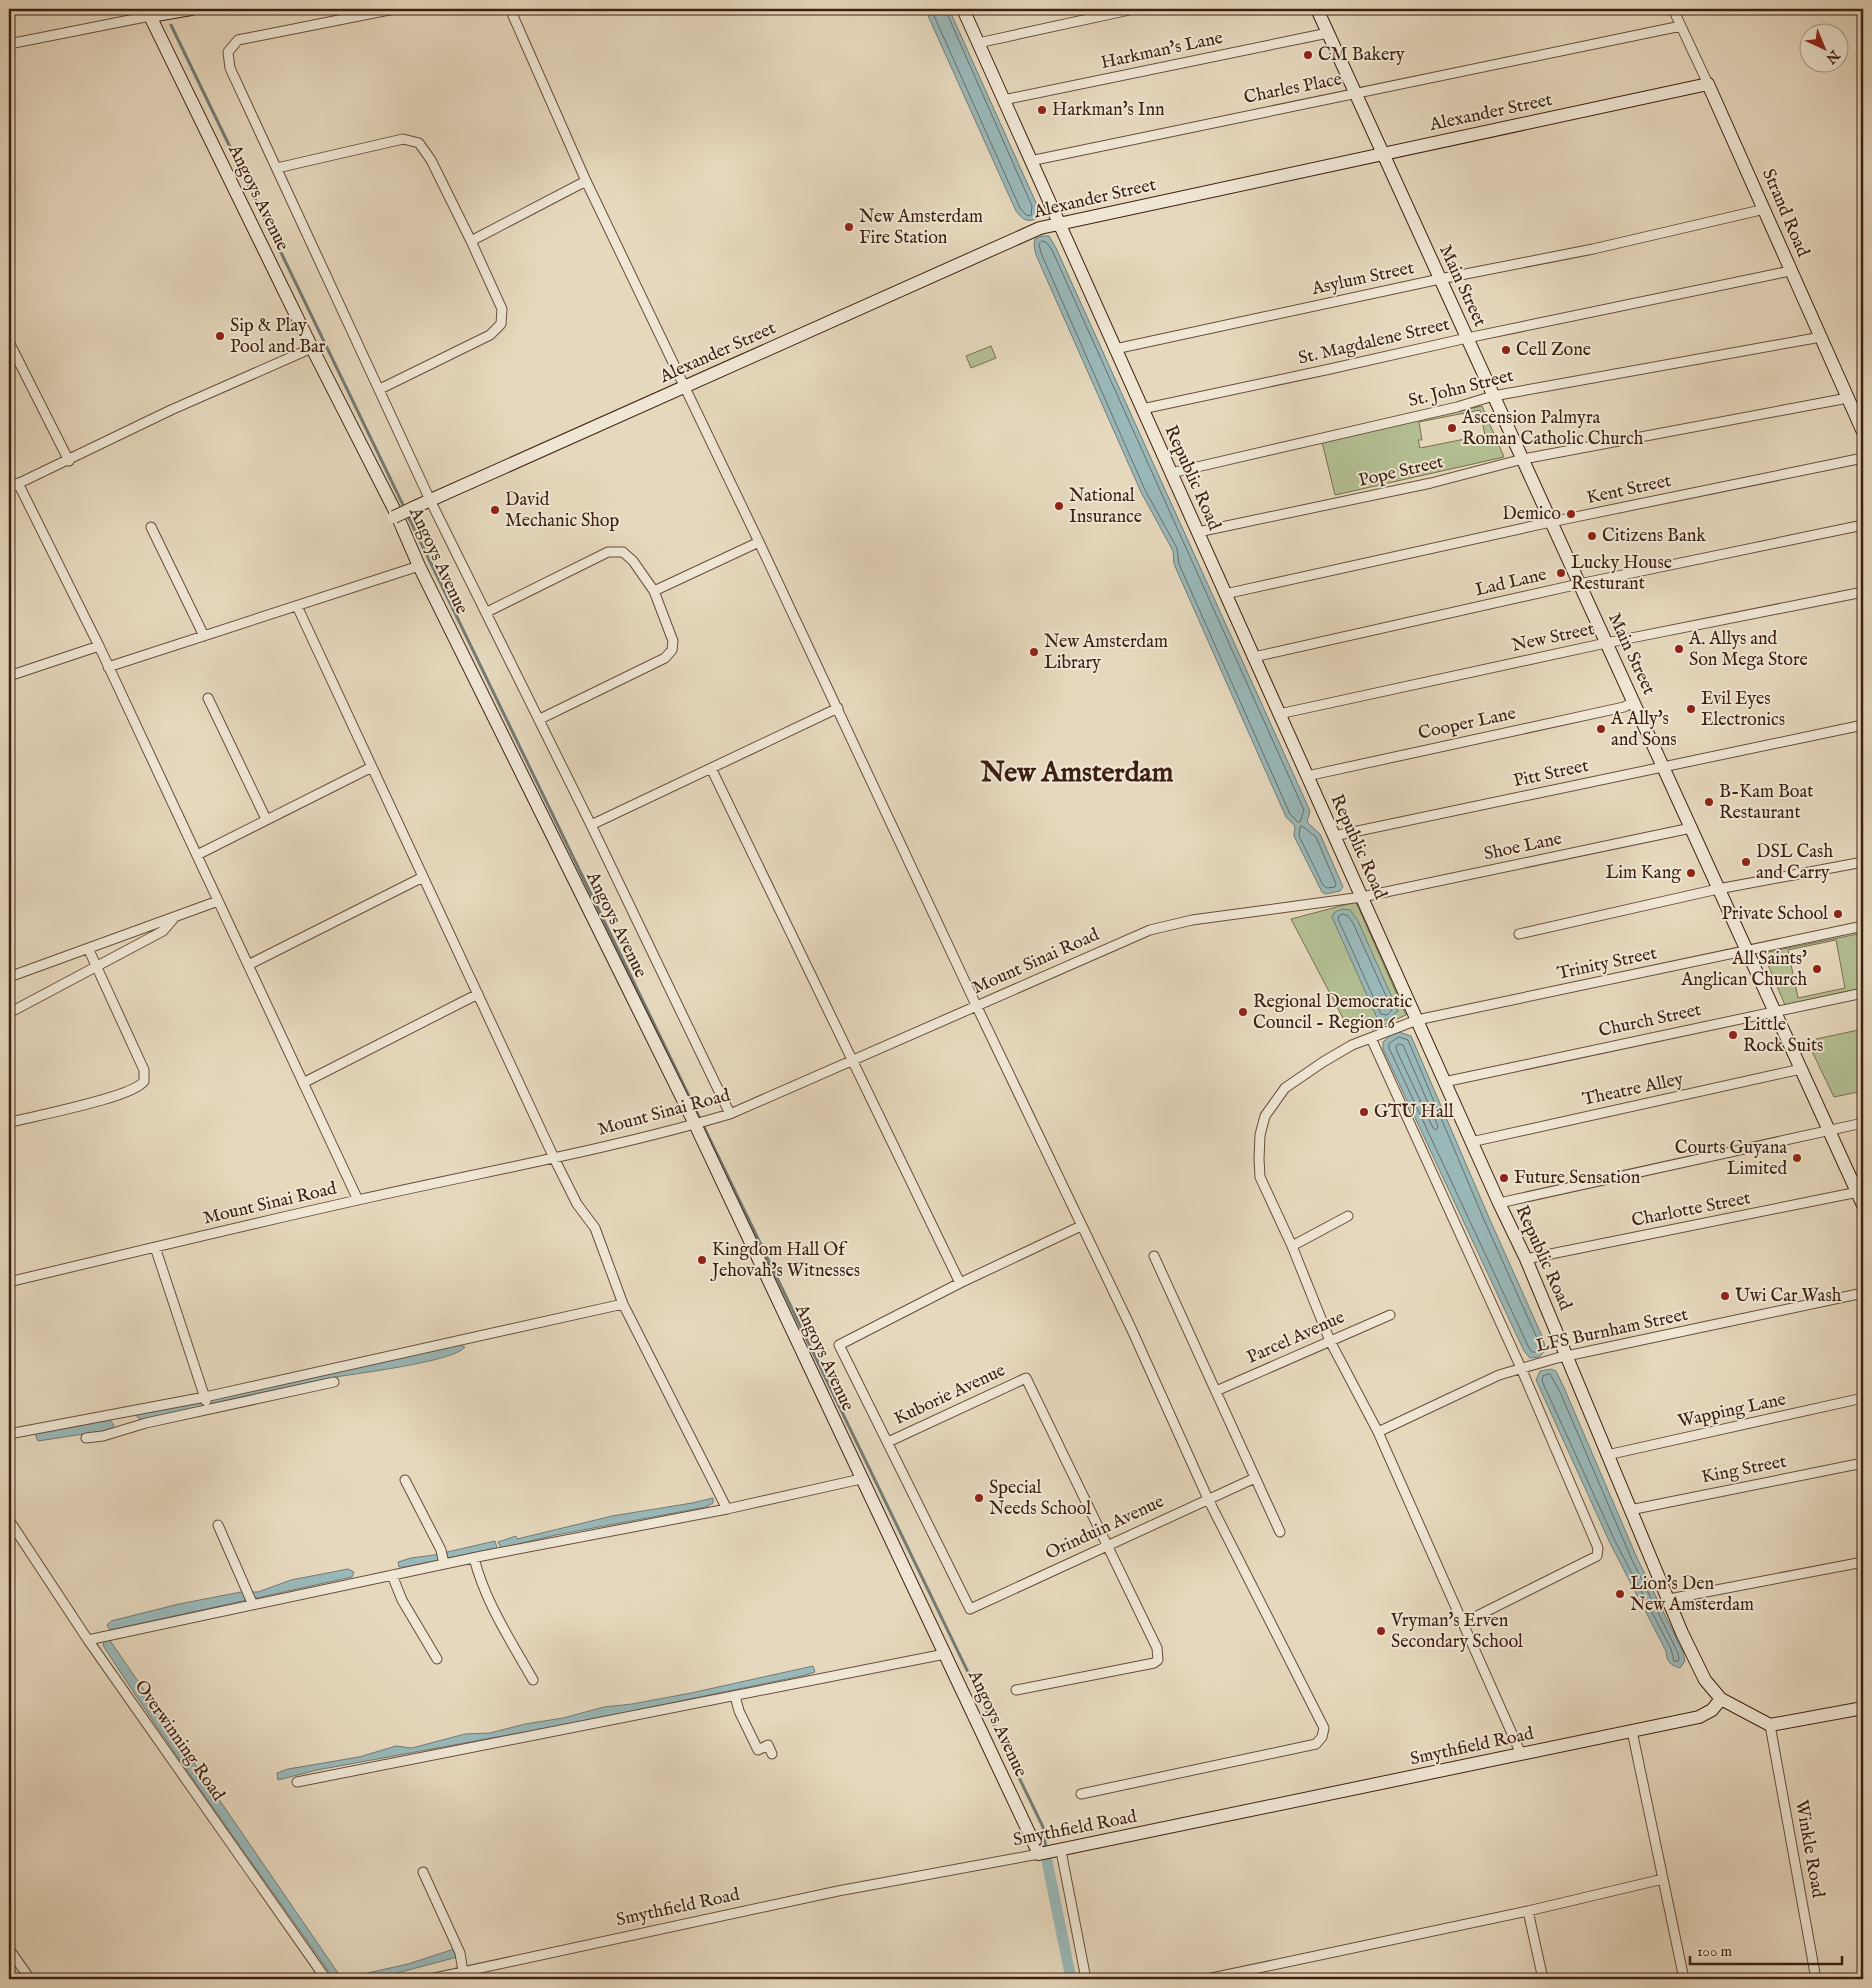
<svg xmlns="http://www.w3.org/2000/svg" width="1872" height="1988" font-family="'IM FELL English',serif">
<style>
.green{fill:#b3bf92;stroke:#786f51;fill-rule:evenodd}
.water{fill:#99b8b9;stroke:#747b75}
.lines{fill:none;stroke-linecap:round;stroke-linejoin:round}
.shore{stroke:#6b6c64;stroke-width:1}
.stream{stroke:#747b75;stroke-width:3}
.canal{stroke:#99b8b9;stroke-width:11}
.street-casing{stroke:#674d3b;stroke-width:11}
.secondary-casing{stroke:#3d1f10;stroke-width:14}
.street{stroke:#efe6d4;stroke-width:9}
.secondary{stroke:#efe6d4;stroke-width:12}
.secondary-bridge-casing{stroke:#3d1f10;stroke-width:14;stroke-linecap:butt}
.secondary-bridge{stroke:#efe6d4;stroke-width:12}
.poi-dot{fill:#8f2418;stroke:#efe6d4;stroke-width:2}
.labels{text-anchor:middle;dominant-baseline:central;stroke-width:4;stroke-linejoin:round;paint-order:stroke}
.street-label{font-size:18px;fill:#3d1f10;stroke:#efe6d4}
.poi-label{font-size:18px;fill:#3d1f10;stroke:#efe6d4;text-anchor:start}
.town-label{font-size:28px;font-weight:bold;fill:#3d1f10;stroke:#efe6d4}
</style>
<rect width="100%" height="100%" fill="#e6d8bd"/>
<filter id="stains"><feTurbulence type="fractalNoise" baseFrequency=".004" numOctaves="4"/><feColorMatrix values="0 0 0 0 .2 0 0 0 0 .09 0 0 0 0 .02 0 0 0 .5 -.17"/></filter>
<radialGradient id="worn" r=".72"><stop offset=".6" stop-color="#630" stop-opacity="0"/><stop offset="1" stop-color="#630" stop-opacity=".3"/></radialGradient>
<path class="green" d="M991,346L996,358L971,368L966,356Z
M1482,406L1504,457L1335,495L1322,442ZM1480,410L1485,435L1420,448L1418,440H1422L1419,422Z
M1356,902L1406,1015L1372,1030L1365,1018L1346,1024L1291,919Z
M1863,933V988L1785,1005L1763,953ZM1836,940L1845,988L1798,998L1788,950Z
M1863,1029V1091L1834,1097L1807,1041Z"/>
<path class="water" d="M925,9H949L1037,205L1038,218C1027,223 1023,220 1016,211Z
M1042,236H1049L1056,248L1310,811L1307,822L1320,834L1343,887L1340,891L1326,894L1322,892L1294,836L1295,826L1286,817L1174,564L1173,551L1141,492L1036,255L1034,245L1035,239Z
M1342,909L1350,910L1358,921L1398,1011L1388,1020H1378L1332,917L1335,912Z
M1399,1032L1411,1036L1490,1220L1542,1336L1546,1350L1539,1357L1530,1358L1524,1351L1383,1049V1042L1392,1034Z
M458,1345L465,1347C454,1362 352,1374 329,1378C290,1386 252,1395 213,1403L211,1401L213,1399Z
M1551,1369L1556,1371L1565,1390L1637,1558L1683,1652L1685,1661L1680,1668C1670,1665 1667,1662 1666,1651L1610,1543L1536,1380L1540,1371Z
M199,1402L203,1404V1407L141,1421L136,1415L139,1413Z
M110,1420L114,1425L110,1430L38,1441L36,1437L37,1433Z
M713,1498V1503L706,1507L556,1535L501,1548L498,1542L516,1536L517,1539L612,1516L692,1503Z
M495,1541L497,1548L405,1567H399L398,1562L411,1558L434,1555Z
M348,1569L354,1572L352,1577L110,1630L107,1625L111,1621L179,1604L241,1592H258L291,1580Z
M109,1639L338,1973L345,1978L408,1964L454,1949L457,1957L375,1979H334C257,1869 177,1760 104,1647L103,1642Z
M813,1666L815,1672L806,1675L574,1723L317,1770L278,1780L277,1773L288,1769L359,1757L396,1746L412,1748L465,1734L490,1733L525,1724L563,1718L604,1707L632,1704L691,1693Z"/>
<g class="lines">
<path class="shore" d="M931,9L1020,208L1026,215L1031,216L1032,206L945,9
M1042,241L1046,242L1052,250L1304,810L1300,822H1298L1290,814L1179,564L1177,548L1145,490L1041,253L1039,244Z
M1302,826L1316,837L1336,884L1335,887L1327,888L1323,885L1299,836L1300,827Z
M1343,914L1348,916L1353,923L1392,1009L1391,1011L1387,1015L1381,1014L1338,919L1339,916Z
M1399,1037L1408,1040L1485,1222L1537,1338L1540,1348L1537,1352H1532L1529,1348L1389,1048V1044Z
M1400,1044L1403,1045L1438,1126L1436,1130L1433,1128L1396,1049V1046Z
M1550,1374L1560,1392L1632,1560L1678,1653L1679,1659L1678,1661H1674L1671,1649L1615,1541L1542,1381L1543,1376Z"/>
<path class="stream" d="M171,25L405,509
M407,514L1043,1827L1046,1849"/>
<path class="canal" d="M1047,1861L1071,1979"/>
<g class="street-casing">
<path id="street" d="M394,9L238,40L228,52L230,68L430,500L591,825L730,1114
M510,9L586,181L759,542L977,1007L1131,1328L1208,1499L1324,1728L1322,1737L1316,1744L1081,1794
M1673,9L1708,84
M978,43L1134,9
M9,44L150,16
M1003,100L1328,33
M1030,161L1681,26
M277,168L403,139L419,143L431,160L471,241L502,309L501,324L490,335L380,389
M471,241L586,181
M9,342L69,461
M1115,349L1440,279L1593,249L1765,209
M1142,409L1330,369L1467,338L1790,271
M1171,473L1457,407L1493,396L1821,337
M18,483L99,646L358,1200
M9,488L171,410L312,348
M151,527L204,636
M1198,532L1431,483L1523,459L1848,398
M654,591L759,542
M1225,594L1551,522L1863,458
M297,606L554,1158L577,1204L595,1228L623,1304L727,1509
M487,612L608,552H623L633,561L654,591L673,641L672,650L665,658L540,719
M1254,657L1579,584L1863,525
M108,667L419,566
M9,676L99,646
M208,698L266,819
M1279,714L1606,643L1863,592
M711,768L960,1283
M1307,776L1624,707L1633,702
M591,825L838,708
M1334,836L1863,725
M197,855L372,767
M1519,934L1718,889L1863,862
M248,965L423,877
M9,977L218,901
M9,1013L163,931L174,918
M1371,1038L1521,1368L1598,1548L1597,1556L1463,1623
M1444,1082L1863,993
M303,1083L478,994
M9,1118L16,1121C39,1115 134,1097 144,1081V1070L88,948
M1471,1142L1801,1069
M1499,1203L1863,1123
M1081,1226L960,1283L839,1345L970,1609L1255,1478
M1292,1246L1348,1216
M155,1247L206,1401
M1154,1256L1280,1532
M1526,1259L1863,1191
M9,1282C125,1254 242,1226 358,1200C482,1172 608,1150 730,1114L1150,930L1192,920L1362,897L1691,828
M1216,1391L1390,1315
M1378,1432L1499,1375L1557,1358L1863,1293
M9,1434L205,1397L623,1304
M86,1438L103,1436L146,1423L334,1382
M888,1442L1026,1378L1157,1648L1158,1660L1154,1663L1144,1665L1016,1690
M1607,1455L1863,1398
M405,1480L441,1550L444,1564
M1630,1510L1863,1463
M9,1520L88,1640L326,1979
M218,1525L253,1605
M474,1558C485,1602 511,1641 533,1680
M392,1575L402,1600L437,1659
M1669,1599L1863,1562
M88,1640L482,1556L727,1509L861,1479
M735,1696L739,1711L758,1750L768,1745L772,1754
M1770,1725L1816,1979
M1632,1731L1684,1979
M1521,1754L1378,1432L1330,1341L1292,1246L1260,1177L1259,1159L1260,1135L1265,1116L1285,1088L1323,1062L1352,1045L1417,1020L1863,926
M297,1782L945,1654
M1061,1851L1086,1979
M423,1872L460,1953L463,1972
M1528,1911L1543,1979
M9,1949L30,1979
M430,1979L838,1891L1039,1854
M1207,1979L1528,1911L1663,1879"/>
</g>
<g class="secondary-casing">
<path id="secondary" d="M191,9L150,16L312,348L396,513L419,566L695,1124L1039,1854L1699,1717L1712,1710L1721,1699
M963,9L1499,1203L1526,1259L1682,1633L1705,1680L1721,1699L1770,1725L1863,1708
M1317,9L1863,1205
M415,507L1040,228L1708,84L1863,432"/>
</g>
<use href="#street" class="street"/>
<use href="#secondary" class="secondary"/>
<g class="secondary-bridge-casing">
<path id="secondary-bridge" d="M394,517L415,507"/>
</g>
<use href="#secondary-bridge" class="secondary-bridge"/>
</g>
<g class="poi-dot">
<circle cx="1308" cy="55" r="5"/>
<circle cx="1042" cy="110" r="5"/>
<circle cx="849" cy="227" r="5"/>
<circle cx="220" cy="336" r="5"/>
<circle cx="1506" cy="350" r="5"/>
<circle cx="1452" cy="428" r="5"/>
<circle cx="1059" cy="506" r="5"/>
<circle cx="495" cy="510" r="5"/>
<circle cx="1571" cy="514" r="5"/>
<circle cx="1592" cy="536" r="5"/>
<circle cx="1561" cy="573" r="5"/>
<circle cx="1679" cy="649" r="5"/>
<circle cx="1034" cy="652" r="5"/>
<circle cx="1691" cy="709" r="5"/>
<circle cx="1601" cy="729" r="5"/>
<circle cx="1709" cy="802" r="5"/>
<circle cx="1746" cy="862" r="5"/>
<circle cx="1691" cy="873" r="5"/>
<circle cx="1838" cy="914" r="5"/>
<circle cx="1817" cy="969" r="5"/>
<circle cx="1243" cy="1012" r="5"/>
<circle cx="1733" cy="1035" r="5"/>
<circle cx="1364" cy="1112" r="5"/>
<circle cx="1797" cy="1158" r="5"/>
<circle cx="1504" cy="1178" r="5"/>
<circle cx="702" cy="1260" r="5"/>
<circle cx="1725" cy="1296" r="5"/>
<circle cx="979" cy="1498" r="5"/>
<circle cx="1620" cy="1594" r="5"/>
<circle cx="1381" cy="1631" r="5"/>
</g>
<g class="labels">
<g class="street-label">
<text transform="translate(1162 51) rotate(-12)">Harkman's Lane</text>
<text transform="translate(1293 89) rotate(-11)">Charles Place</text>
<text transform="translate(1491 113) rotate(-12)">Alexander Street</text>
<text transform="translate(258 198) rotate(64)">Angoys Avenue</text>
<text transform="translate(1095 199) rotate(-13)">Alexander Street</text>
<text transform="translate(1785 213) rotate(67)">Strand Road</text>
<text transform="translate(1363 279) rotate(-12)">Asylum Street</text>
<text transform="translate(1462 286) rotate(65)">Main Street</text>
<text transform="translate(1374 342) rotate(-13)">St. Magdalene Street</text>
<text transform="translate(718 353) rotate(-24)">Alexander Street</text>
<text transform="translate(1461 389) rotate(-14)">St. John Street</text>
<text transform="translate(1401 472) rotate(-13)">Pope Street</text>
<text transform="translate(1192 478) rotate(66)">Republic Road</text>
<text transform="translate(1629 490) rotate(-12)">Kent Street</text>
<text transform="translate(438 561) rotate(65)">Angoys Avenue</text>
<text transform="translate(1511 583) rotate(-13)">Lad Lane</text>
<text transform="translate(1553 638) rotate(-12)">New Street</text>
<text transform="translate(1631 654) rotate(65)">Main Street</text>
<text transform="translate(1467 724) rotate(-12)">Cooper Lane</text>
<text transform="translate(1551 774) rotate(-12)">Pitt Street</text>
<text transform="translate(1358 847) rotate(66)">Republic Road</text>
<text transform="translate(1523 847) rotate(-12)">Shoe Lane</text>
<text transform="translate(616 925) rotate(64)">Angoys Avenue</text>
<text transform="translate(1036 962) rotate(-24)">Mount Sinai Road</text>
<text transform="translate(1607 964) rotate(-12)">Trinity Street</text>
<text transform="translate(1650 1021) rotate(-12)">Church Street</text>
<text transform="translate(1633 1090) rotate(-12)">Theatre Alley</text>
<text transform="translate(664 1113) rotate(-15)">Mount Sinai Road</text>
<text transform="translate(270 1204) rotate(-13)">Mount Sinai Road</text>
<text transform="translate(1691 1210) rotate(-11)">Charlotte Street</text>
<text transform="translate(1543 1258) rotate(66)">Republic Road</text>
<text transform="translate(1612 1331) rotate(-12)">LFS Burnham Street</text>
<text transform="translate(1296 1338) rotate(-24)">Parcel Avenue</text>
<text transform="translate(824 1358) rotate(65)">Angoys Avenue</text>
<text transform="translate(950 1395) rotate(-25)">Kuborie Avenue</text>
<text transform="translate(1732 1411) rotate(-12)">Wapping Lane</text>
<text transform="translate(1744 1470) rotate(-11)">King Street</text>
<text transform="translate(1105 1528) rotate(-25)">Orinduin Avenue</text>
<text transform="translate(997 1724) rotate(65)">Angoys Avenue</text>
<text transform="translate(179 1741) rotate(55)">Overwinning Road</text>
<text transform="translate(1472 1747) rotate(-12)">Smythfield Road</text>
<text transform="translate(1075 1829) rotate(-11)">Smythfield Road</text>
<text transform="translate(1809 1849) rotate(80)">Winkle Road</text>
<text transform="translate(678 1908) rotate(-12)">Smythfield Road</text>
</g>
<g class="poi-label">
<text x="1318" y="55">CM Bakery</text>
<text x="1052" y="110">Harkman's Inn</text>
<text x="859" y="217">New Amsterdam<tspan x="859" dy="21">Fire Station</tspan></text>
<text x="230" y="326">Sip &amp; Play<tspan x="230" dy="21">Pool and Bar</tspan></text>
<text x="1516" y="350">Cell Zone</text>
<text x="1462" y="418">Ascension Palmyra<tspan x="1462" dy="21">Roman Catholic Church</tspan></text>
<text x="1069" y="496">National<tspan x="1069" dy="21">Insurance</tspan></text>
<text x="505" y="500">David<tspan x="505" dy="21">Mechanic Shop</tspan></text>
<text x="1561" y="514" text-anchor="end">Demico</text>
<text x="1602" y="536">Citizens Bank</text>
<text x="1571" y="563">Lucky House<tspan x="1571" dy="21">Resturant</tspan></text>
<text x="1689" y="639">A. Allys and<tspan x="1689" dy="21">Son Mega Store</tspan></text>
<text x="1044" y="642">New Amsterdam<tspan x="1044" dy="21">Library</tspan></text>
<text x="1701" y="699">Evil Eyes<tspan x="1701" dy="21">Electronics</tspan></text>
<text x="1611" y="719">A Ally's<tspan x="1611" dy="21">and Sons</tspan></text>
<text x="1719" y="792">B-Kam Boat<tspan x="1719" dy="21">Restaurant</tspan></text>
<text x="1756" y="852">DSL Cash<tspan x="1756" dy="21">and Carry</tspan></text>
<text x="1681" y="873" text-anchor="end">Lim Kang</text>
<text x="1828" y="914" text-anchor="end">Private School</text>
<text x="1807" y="959" text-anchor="end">All Saints'<tspan x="1807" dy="21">Anglican Church</tspan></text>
<text x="1253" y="1002">Regional Democratic<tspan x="1253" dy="21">Council - Region 6</tspan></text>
<text x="1743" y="1025">Little<tspan x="1743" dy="21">Rock Suits</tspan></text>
<text x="1374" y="1112">GTU Hall</text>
<text x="1787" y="1148" text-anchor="end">Courts Guyana<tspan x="1787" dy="21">Limited</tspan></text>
<text x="1514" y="1178">Future Sensation</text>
<text x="712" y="1250">Kingdom Hall Of<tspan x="712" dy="21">Jehovah’s Witnesses</tspan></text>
<text x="1735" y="1296">Uwi Car Wash</text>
<text x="989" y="1488">Special<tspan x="989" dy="21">Needs School</tspan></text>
<text x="1630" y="1584">Lion's Den<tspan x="1630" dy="21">New Amsterdam</tspan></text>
<text x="1391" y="1621">Vryman's Erven<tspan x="1391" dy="21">Secondary School</tspan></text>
</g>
<g class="town-label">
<text x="1077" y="773">New Amsterdam</text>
</g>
</g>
<rect width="1872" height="1988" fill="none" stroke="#e6d8bd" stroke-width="30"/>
<rect x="10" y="10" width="1852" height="1968" fill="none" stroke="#3d1f10" stroke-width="2.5"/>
<rect x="15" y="15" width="1842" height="1958" fill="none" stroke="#3d1f10"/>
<g transform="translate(1824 48) rotate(136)"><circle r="24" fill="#efe6d4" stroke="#a89686"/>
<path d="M0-4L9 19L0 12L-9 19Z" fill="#8f2418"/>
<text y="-8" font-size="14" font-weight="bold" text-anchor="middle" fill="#3d1f10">N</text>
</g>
<path d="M1690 1956v8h152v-8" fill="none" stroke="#3d1f10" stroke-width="2.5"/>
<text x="1697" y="1956" font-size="15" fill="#3d1f10" stroke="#efe6d4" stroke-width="4" paint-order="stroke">100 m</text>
<rect width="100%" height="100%" filter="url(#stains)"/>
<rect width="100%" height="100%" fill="url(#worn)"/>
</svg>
